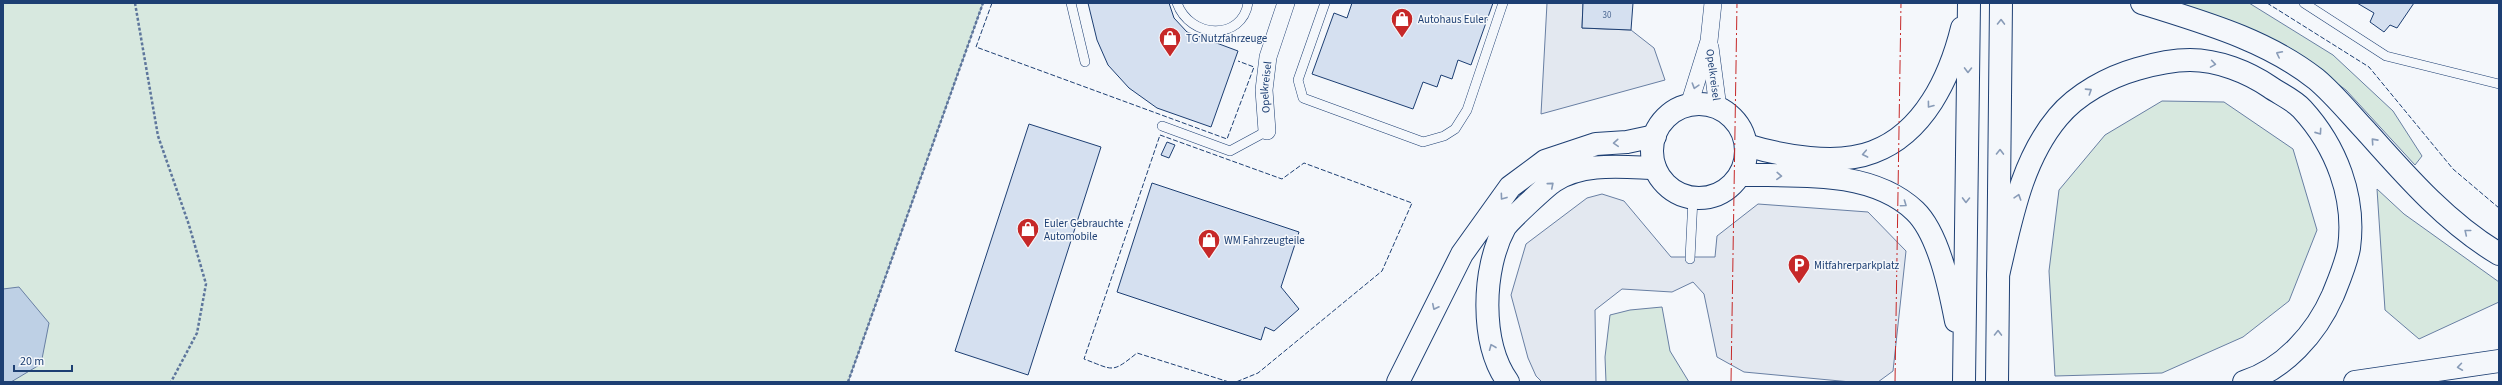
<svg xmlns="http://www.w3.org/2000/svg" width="2502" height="385" font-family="'Source Sans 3',sans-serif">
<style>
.green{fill:#d7e8df;stroke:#687fa3}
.parking{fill:#e3e8f0;stroke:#687fa3}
.water{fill:#bed0e5;stroke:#687fa3}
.building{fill:#d5e0f0;stroke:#1d3f73}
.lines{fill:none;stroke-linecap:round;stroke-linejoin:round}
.service-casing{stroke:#1d3f73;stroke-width:10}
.minor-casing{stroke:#1d3f73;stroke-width:18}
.primary-casing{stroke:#1d3f73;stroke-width:24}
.trunk-casing{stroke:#1d3f73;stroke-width:24}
.motorway-casing{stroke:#1d3f73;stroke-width:24}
.path{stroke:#5e769c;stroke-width:2.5;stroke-dasharray:3 2;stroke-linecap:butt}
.service{stroke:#f4f7fb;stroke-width:9}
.minor{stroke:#f4f7fb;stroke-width:17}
.primary{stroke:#f4f7fb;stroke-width:22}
.trunk{stroke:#f4f7fb;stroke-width:22}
.motorway{stroke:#f4f7fb;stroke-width:22}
.fence{stroke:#1d3f73;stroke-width:1;stroke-dasharray:5 2;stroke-linecap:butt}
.power{stroke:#c62828;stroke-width:1;stroke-dasharray:14 3 2 3;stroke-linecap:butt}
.oneway{stroke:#889bb7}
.labels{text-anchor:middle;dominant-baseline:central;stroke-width:3;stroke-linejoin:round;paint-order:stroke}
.number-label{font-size:9px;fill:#4b6792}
.poi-label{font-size:11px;fill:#1d3f73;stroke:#f4f7fb;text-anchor:start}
.street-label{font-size:11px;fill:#1d3f73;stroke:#f4f7fb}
</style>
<rect width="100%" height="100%" fill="#f4f7fb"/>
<path class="green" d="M3,3H983L848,382H3Z
M2166,3H2249L2333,55L2393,111L2422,156L2415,165L2346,90L2286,46Z
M2162,101L2224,102L2293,149L2317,230L2289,301L2243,337L2162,373L2055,376L2049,271L2059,190L2105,135Z
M2377,189L2404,214L2499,282V302L2419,339L2385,310Z
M1662,307L1670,351L1689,382H1606L1605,357L1610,315L1630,310Z"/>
<path class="parking" d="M1547,3H1583L1582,28L1631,30L1654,48L1665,80L1541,114Z
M1602,194L1624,201L1671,257H1715L1717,236L1758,204L1868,212L1906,251L1893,371L1878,382H1851L1744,372L1717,357L1704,294L1693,282L1672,292L1622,289L1595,310L1596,382H1542L1536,376L1528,358L1511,295L1526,244L1587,198Z"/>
<path class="water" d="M19,287L49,323L41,364L11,382H3V289Z"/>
<path class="building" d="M1088,3H1169L1174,18L1187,32L1238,51L1211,127L1157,108L1129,88L1108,65L1097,40Z
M1352,3H1493L1471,65L1458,60L1452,79L1441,75L1437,87L1423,82L1413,109L1312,74L1334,13L1347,18Z
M1583,3H1633L1631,30L1582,28Z
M2357,3H2414L2397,28L2390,25L2384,32L2370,22L2374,13Z
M1029,124L1101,147L1028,375L955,351Z
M1167,142L1175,145L1169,158L1161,155Z
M1152,183L1299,232L1281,287L1299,309L1274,331L1265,327L1261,340L1117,292Z"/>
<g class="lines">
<g class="service-casing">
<path id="service" d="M1071,3L1085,62
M1177,3C1190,39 1242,41 1248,3
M1325,3L1298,80L1303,98L1423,142L1444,136L1455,129L1467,110L1503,3
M2304,3L2386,56L2499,84
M1162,126L1230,151L1267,131
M1690,259L1693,198"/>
</g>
<g class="minor-casing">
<g id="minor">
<path id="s1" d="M1710,47L1718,108"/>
<path d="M1689,105L1709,41L1713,3"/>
<path id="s2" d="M1267,131L1264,90L1268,57L1286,3"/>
</g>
</g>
<g class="primary-casing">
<path id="primary" d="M1652 151a47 47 0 1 1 94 0a47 47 0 1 1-94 0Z"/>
</g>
<g class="trunk-casing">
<path id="trunk" d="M1746,145C1782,156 1837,166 1873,152C1924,133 1950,77 1962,28
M1740,175C1796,176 1871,169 1915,211C1939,234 1950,290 1956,321
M1964,382L1969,3
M1997,382L2001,3"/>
</g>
<g class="motorway-casing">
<path id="motorway" d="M2142,3C2202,22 2265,39 2316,79C2334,94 2350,114 2366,131C2406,176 2447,223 2499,254
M1998,275C2011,221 2021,161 2058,117C2077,94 2109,77 2137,69C2154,64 2172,60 2190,60C2218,60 2248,72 2270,87C2280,94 2294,100 2302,109C2336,146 2356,197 2349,248C2346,264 2339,280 2333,295C2316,334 2284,369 2244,382
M1398,382L1462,254L1510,187L1545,161L1596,144L1627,142L1655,136
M1508,382C1480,343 1482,269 1505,227C1510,220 1545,187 1554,181C1583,162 1622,167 1655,168
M2355,382L2499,361"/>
</g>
<path class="path" d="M135,3L158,136L189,225L206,284L197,333L171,382
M848,382L983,3"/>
<use href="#service" class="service"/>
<use href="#minor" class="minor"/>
<use href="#primary" class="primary"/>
<use href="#trunk" class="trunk"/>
<use href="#motorway" class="motorway"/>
<path class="fence" d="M992,3L976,47L1227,139L1254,67L1238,61
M2267,3L2369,67L2453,169L2499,208
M1229,382L1137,353C1111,374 1114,370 1084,359L1160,135L1282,179L1304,163L1412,203L1382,271L1258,373L1236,382"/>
<path class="power" d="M1731,382L1737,3
M1895,382L1901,3"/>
</g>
<defs><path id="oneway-chevron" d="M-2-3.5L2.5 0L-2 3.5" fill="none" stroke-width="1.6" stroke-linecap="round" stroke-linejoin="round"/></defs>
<g class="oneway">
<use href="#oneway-chevron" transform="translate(2001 22) rotate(-89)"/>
<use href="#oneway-chevron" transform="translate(2279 54) rotate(-153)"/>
<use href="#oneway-chevron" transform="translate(2213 64) rotate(9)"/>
<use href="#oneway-chevron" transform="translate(1968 70) rotate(91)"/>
<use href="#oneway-chevron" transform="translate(1695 86) rotate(107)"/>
<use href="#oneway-chevron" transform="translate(2089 91) rotate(-33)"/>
<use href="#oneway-chevron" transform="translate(1930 105) rotate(127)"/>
<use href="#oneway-chevron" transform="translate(2319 132) rotate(55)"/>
<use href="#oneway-chevron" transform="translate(2374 141) rotate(-132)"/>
<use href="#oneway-chevron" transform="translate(1616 143) rotate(176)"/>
<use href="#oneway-chevron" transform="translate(2000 152) rotate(-89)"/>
<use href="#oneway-chevron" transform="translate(1865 154) rotate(169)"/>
<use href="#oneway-chevron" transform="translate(1779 176) rotate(3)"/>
<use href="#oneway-chevron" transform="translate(1551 185) rotate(-40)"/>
<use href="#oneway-chevron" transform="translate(1503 197) rotate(126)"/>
<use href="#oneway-chevron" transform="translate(2018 197) rotate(-72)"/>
<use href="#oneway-chevron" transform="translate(1966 200) rotate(91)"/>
<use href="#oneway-chevron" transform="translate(1904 204) rotate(35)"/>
<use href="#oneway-chevron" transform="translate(2467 232) rotate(-141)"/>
<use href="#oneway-chevron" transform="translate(1435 307) rotate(116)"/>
<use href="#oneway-chevron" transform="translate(1998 333) rotate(-89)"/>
<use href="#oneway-chevron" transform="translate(1492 347) rotate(-112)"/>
<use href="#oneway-chevron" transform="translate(2460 367) rotate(172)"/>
</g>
<defs>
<g id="shop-pin" transform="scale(1.15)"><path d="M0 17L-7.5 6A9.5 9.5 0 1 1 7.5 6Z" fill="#c62828" stroke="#f4f7fb"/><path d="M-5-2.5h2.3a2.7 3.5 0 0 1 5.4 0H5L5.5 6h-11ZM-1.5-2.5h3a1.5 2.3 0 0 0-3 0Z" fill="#fff"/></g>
<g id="parking-pin" transform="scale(1.15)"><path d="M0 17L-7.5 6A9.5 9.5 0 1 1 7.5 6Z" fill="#c62828" stroke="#f4f7fb"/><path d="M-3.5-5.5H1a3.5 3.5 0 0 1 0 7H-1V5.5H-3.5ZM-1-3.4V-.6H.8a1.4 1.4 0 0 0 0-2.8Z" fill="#fff"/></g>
</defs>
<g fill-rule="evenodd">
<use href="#shop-pin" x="1402" y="19"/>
<use href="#shop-pin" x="1170" y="38"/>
<use href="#shop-pin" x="1028" y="229"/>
<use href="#shop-pin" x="1209" y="240"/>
<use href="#parking-pin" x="1799" y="265"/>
</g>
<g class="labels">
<g class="number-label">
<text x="1607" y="15">30</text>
</g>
<g class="poi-label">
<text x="1418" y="19">Autohaus Euler</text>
<text x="1186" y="38">TG Nutzfahrzeuge</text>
<text x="1044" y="223">Euler Gebrauchte<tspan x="1044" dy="13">Automobile</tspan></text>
<text x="1224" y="240">WM Fahrzeugteile</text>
<text x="1814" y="265">Mitfahrerparkplatz</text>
</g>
<g class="street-label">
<text stroke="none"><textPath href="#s1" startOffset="28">Opelkreisel</textPath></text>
<text stroke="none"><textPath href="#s2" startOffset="44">Opelkreisel</textPath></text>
</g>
</g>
<rect width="2502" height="385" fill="none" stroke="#1d3f73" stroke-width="8"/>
<path d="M14 365v6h58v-6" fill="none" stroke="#1d3f73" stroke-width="2"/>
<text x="20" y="365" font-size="12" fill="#1d3f73" stroke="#f4f7fb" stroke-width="3" paint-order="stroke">20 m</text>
</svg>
